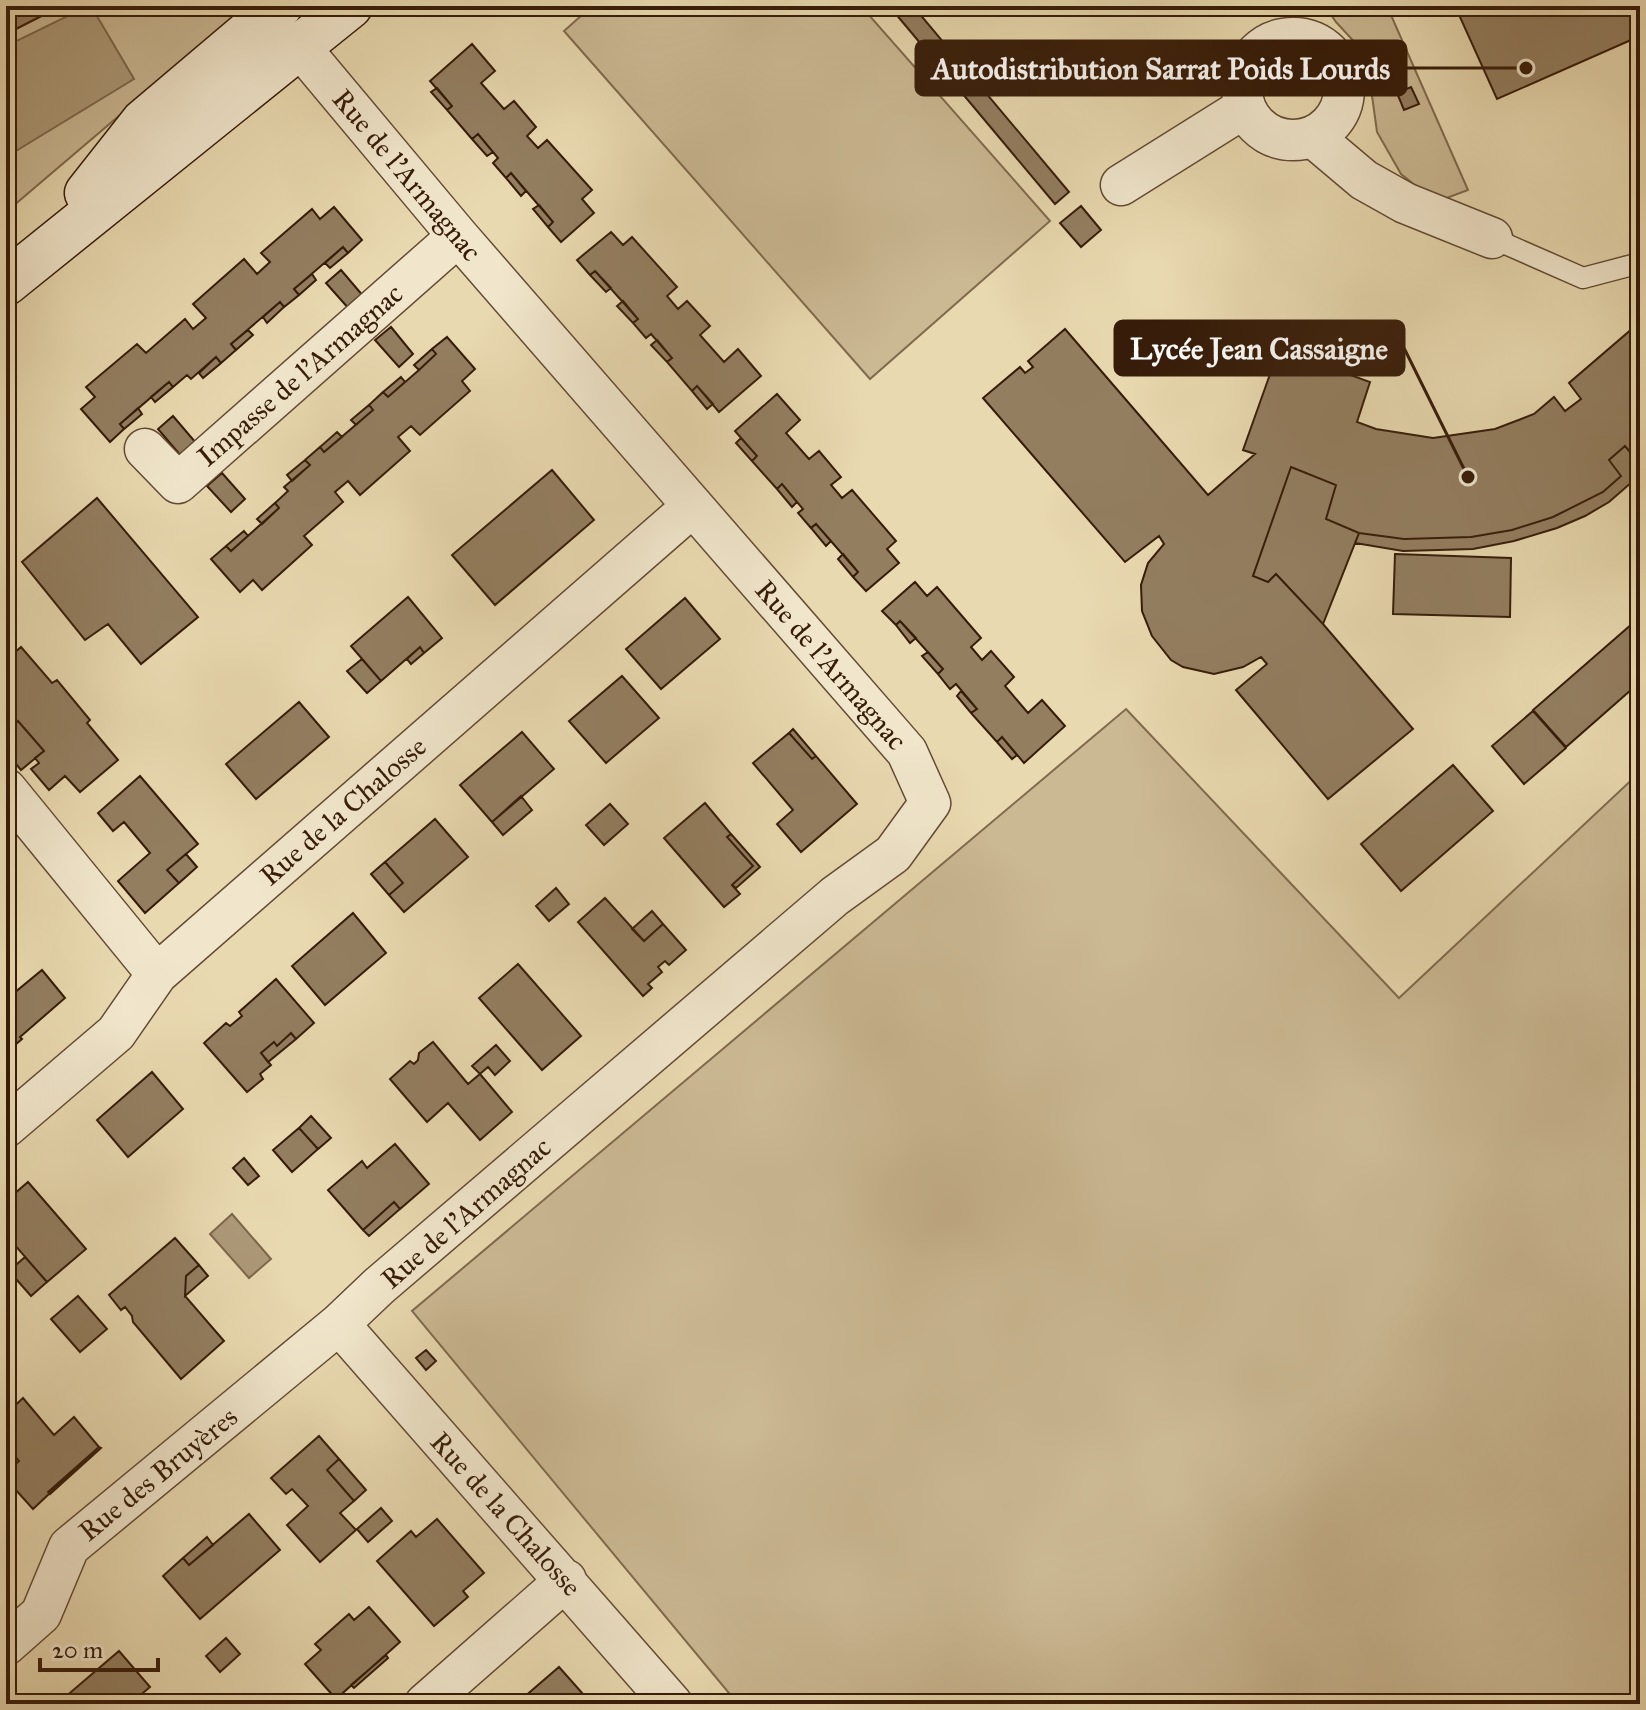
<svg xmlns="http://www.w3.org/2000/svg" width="1646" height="1710" font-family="'IM FELL Great Primer',serif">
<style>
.green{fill:#cbb994;stroke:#806a4e;stroke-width:2}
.water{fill:#ac9977;stroke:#7d674b;stroke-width:2}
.building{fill:#937e60;stroke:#361c09;stroke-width:2}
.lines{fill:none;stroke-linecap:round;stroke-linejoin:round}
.lane-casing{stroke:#634b33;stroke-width:23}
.street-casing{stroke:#634b33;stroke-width:43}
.secondary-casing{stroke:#361c09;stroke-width:47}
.lane{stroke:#f1e6cc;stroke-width:20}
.street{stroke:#f1e6cc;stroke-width:40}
.secondary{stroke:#f1e6cc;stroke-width:44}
.labels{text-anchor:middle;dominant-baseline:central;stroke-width:6;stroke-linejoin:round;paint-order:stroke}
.street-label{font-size:28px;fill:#361c09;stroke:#f1e6cc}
.leader{fill:none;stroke:#361c09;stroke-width:3}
.callout-dot{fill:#361c09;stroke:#f1e6cc;stroke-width:3}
.callout{fill:#361c09;stroke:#361c09;stroke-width:3}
.callout-label{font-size:30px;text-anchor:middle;font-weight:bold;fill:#fff}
</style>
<rect width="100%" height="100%" fill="#e9d9b0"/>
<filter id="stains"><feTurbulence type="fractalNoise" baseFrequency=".0025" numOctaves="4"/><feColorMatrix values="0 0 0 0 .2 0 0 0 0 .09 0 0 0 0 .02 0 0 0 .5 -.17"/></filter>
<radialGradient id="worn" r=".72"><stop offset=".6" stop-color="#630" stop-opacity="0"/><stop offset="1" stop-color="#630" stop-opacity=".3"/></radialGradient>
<path class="green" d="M61,6H248L6,212V34Z
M592,6H861L1050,221L870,379L564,31Z
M1325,6H1387L1468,190L1436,202L1401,174L1377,132L1370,81L1360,48L1336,22Z
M1126,709L1399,998L1640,772V1704H738L412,1311Z"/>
<path class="water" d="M88,6H91L134,79L6,157V46Z
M232,1214L271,1259L249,1278L210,1234Z"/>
<path class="building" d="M6,6H61L6,34Z
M903,6H913L1069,192L1055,204L895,13Z
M1455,6H1640V36L1497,99Z
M472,44L495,71L481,83L504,109L514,101L536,127L527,136L538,148L547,140L592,190L582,199L594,213L561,242L548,227L553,222L511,173L506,178L493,163L498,158L478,134L472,139L447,110L452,106L430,81Z
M1411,87L1419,104L1404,110L1397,93Z
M437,88L452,106L447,110L431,92Z
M478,134L493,152L487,156L472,139Z
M511,173L526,191L521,196L506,178Z
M539,205L553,222L548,227L533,209Z
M1081,206L1101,230L1081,247L1060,223Z
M334,207L362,240L348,253L343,247L294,289L299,295L284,307L280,302L231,344L236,350L221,363L216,357L191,379L187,375L173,387L169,382L120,424L124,429L110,442L81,409L95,397L86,387L137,344L146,353L185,319L193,329L206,318L193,304L244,259L257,274L270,262L261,253L312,209L320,219Z
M611,232L623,245L632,237L677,287L667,296L678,309L687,301L710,326L700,335L724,362L738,349L761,376L719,412L697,386L692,391L667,362L672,358L651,334L646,338L633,323L638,319L595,271L590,275L577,260Z
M343,247L348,253L330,268L325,263Z
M341,270L364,297L350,310L326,283Z
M595,271L611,288L606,292L590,275Z
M312,274L316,280L299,295L294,289Z
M623,301L638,319L633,323L617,306Z
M280,302L284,307L267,323L263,317Z
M1640,322V464L1625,446L1609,460L1621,476L1603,492L1553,517L1512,530L1471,537L1404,539L1359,533L1326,519L1336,485L1291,467L1253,576L1268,582L1276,574L1323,624L1413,729L1328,799L1236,690L1267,664L1261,657L1243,667L1214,674L1183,667L1171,660L1152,636L1142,611L1141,585L1148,563L1164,544L1159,536L1125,562L983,398L1020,367L1025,373L1033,367L1028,361L1065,329L1208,495L1255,454L1243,450L1279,349L1370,382L1357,422L1376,429L1433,438L1495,429L1534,414L1554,397L1565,411L1581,399L1569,383Z
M391,327L413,354L399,367L375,340Z
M248,330L253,335L236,350L231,344Z
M447,337L475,369L462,381L470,391L420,435L411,426L398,437L410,451L360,495L348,481L335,492L343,502L304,536L312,545L262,590L253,580L240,592L211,559L226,546L231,551L279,508L275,503L288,491L284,487L310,465L305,460L320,447L324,452L373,410L369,405L383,392L388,397L419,370L436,354L432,349Z
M657,340L672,358L667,362L651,345Z
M432,349L436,354L419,370L414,365Z
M216,357L221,363L203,378L199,373Z
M401,377L405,382L388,397L383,392Z
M169,382L173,387L155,402L151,397Z
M697,386L713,404L707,409L692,391Z
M777,394L800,420L786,433L809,459L819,451L841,477L831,485L842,498L852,490L896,541L887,549L899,563L866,591L853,577L858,572L816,524L811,528L798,513L803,509L782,484L777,489L752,461L757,456L735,431Z
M369,405L373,410L356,425L351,420Z
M138,408L142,414L124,429L120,424Z
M173,416L196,443L181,456L158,429Z
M337,432L342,437L324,452L320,447Z
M741,438L757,456L752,461L736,443Z
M1625,446L1640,464V475L1609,502L1585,516L1557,528L1514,541L1473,549L1403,551L1355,543L1359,533L1404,539L1471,537L1512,530L1553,517L1603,492L1621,476L1609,460Z
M305,460L310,465L292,481L287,475Z
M1291,467L1336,485L1326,519L1359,533L1323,624L1276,574L1268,582L1253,576Z
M552,470L594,520L495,605L452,555Z
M222,473L245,499L231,512L207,486Z
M782,484L797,502L792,507L777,489Z
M97,498L198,617L141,664L108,624L85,640L22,562Z
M275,503L279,508L262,524L257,519Z
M816,524L831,541L826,546L811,528Z
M244,531L248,536L231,551L226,546Z
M843,554L858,572L853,577L838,559Z
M1395,554L1511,558L1510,617L1393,614Z
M915,582L927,596L937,587L981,638L971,647L982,660L991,651L1014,677L1005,686L1028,713L1042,700L1065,726L1024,763L1002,737L997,742L971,713L977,709L956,684L950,689L938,674L943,669L900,621L896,625L882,611Z
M408,597L442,638L424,653L420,647L381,681L351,646Z
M685,598L720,639L661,689L626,649Z
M1640,617V682L1566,747L1533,710Z
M900,621L916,638L910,643L896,625Z
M21,647L52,683L57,680L90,720L87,723L118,760L80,792L65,776L49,790L31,769L39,763L35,758L44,751L18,721L9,729L6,725V660Z
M420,647L424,653L411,664L407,659Z
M928,652L943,669L938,674L922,656Z
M362,659L381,681L367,693L347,671Z
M622,676L659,718L606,763L569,721Z
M961,691L977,709L971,713L957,696Z
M299,702L329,737L256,799L226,764Z
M1533,711L1566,748L1524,784L1492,746Z
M18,721L44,751L21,770L6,752V732Z
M793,729L816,756L812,759L789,733Z
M522,732L554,769L492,822L460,785Z
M789,733L812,759L816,756L857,804L801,852L777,824L793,810L753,763Z
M1002,737L1017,755L1012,759L997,742Z
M1453,765L1493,811L1401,891L1361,844Z
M140,776L198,844L167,870L179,883L145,913L118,881L150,853L124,822L113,831L98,813Z
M521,796L532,810L503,835L492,822Z
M705,803L731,834L727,837L753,866L732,885L740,894L724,907L664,838Z
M610,804L628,824L604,845L586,825Z
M435,819L468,857L404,912L389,895L403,883L385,862Z
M731,834L760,867L736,888L732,885L753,866L727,837Z
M186,854L197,867L179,883L167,870Z
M385,862L403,883L389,895L371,874Z
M556,888L569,904L549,921L536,906Z
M605,898L644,941L663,924L686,950L669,965L665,961L658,967L662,972L648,984L652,988L643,996L578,922Z
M652,911L663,924L644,941L632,929Z
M353,913L386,953L325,1005L292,966Z
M518,964L581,1036L542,1070L479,998Z
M42,970L65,998L20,1037L22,1039L7,1052L6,983L14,993Z
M276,979L314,1023L296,1039L291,1033L277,1046L274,1042L261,1053L271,1065L260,1074L263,1079L247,1092L204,1043L226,1023L230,1026L242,1016L239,1012Z
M291,1033L296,1039L268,1062L261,1053L274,1042L277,1046Z
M433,1042L468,1084L480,1074L512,1112L480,1140L448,1103L427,1122L390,1079L410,1061L414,1064L418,1060L419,1053Z
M496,1045L510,1061L495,1075L488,1067L480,1074L472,1066Z
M152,1072L183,1109L128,1157L97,1120Z
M311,1116L331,1138L318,1149L299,1128Z
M299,1128L318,1149L292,1172L273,1150Z
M395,1144L429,1184L400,1209L394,1202L363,1230L328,1190L362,1161L367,1168Z
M244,1158L259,1176L248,1185L233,1168Z
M28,1182L86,1249L47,1282L6,1235V1201Z
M394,1202L400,1209L369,1236L363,1230Z
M175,1238L199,1265L186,1276L185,1296L224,1341L181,1379L133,1322L132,1316L125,1307L121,1310L109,1295Z
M25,1257L47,1282L31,1296L9,1271Z
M199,1265L208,1276L185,1296L186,1276Z
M78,1296L107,1329L80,1352L51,1319Z
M426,1350L436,1361L426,1370L416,1358Z
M23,1398L54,1435L74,1417L99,1447L33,1509L6,1479V1473L19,1461L6,1446V1414Z
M319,1436L339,1459L327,1470L354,1501L340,1513L356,1530L320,1562L287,1525L308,1506L292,1489L286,1494L271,1478Z
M99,1447L101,1448L50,1494L48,1492Z
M339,1459L366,1490L354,1501L327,1470Z
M381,1508L392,1521L368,1542L357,1529Z
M249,1514L280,1550L200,1619L163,1576L183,1558L189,1565Z
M437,1519L484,1573L463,1591L468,1597L434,1626L377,1561L411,1531L416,1537Z
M207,1537L213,1545L189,1565L183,1558Z
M369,1607L400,1642L336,1699L305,1664L321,1650L315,1644L349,1614L354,1620Z
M226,1638L240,1654L220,1672L206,1656Z
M119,1651L150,1687L130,1704H57Z
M386,1655L388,1658L354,1688L351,1685Z
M559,1667L591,1703L516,1704Z"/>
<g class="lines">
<g class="lane-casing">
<path id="lane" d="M1492,238L1583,278L1640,263"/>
</g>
<g class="street-casing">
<path id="street" d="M1242 89a51 51 0 1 1 102 0a51 51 0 1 1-102 0Z
M1313,137L1364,180L1405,203L1492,238
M1121,185L1244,108
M145,449L178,483L458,236
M6,789L157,974
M6,1127L116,1033L157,974L693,506
M339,1324L672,1704
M6,1645L41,1614L69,1547L339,1324L379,1286L835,896L893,854L930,803L907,752L458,236L299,46
M425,1704L566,1580"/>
</g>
<g class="secondary-casing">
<path id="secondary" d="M87,193L143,122L280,6
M6,283L350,6"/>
</g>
<use href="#lane" class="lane"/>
<use href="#street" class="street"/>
<use href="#secondary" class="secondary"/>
</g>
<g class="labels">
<g class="street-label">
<text transform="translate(407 175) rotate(50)">Rue de l'Armagnac</text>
<text transform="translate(300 375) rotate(-41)">Impasse de l'Armagnac</text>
<text transform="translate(831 665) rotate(49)">Rue de l'Armagnac</text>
<text transform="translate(343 811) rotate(-41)">Rue de la Chalosse</text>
<text transform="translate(466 1213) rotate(-41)">Rue de l'Armagnac</text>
<text transform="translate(158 1474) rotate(-39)">Rue des Bruyères</text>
<text transform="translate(506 1514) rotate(48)">Rue de la Chalosse</text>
</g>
</g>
<path class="leader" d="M1526 68L1406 68M1468 477L1404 348"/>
<g class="callout-dot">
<circle cx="1526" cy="68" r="8"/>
<circle cx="1468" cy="477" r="8"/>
</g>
<g class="callout">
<rect x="916" y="41" width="490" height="54" rx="8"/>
<rect x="1115" y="321" width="289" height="54" rx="8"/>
</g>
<g class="callout-label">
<text x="1161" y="79">Autodistribution Sarrat Poids Lourds</text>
<text x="1259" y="359">Lycée Jean Cassaigne</text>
</g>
<rect width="1646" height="1710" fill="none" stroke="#e9d9b0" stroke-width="32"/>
<rect x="8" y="8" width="1630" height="1694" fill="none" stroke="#361c09" stroke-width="4"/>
<rect x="16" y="16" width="1614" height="1678" fill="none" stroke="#361c09" stroke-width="2"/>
<path d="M40 1658v12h118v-12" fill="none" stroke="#361c09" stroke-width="4"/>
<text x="52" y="1658" font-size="24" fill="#361c09" stroke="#f1e6cc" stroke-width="6" paint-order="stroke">20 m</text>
<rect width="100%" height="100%" filter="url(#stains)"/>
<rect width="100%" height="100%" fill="url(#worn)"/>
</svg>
